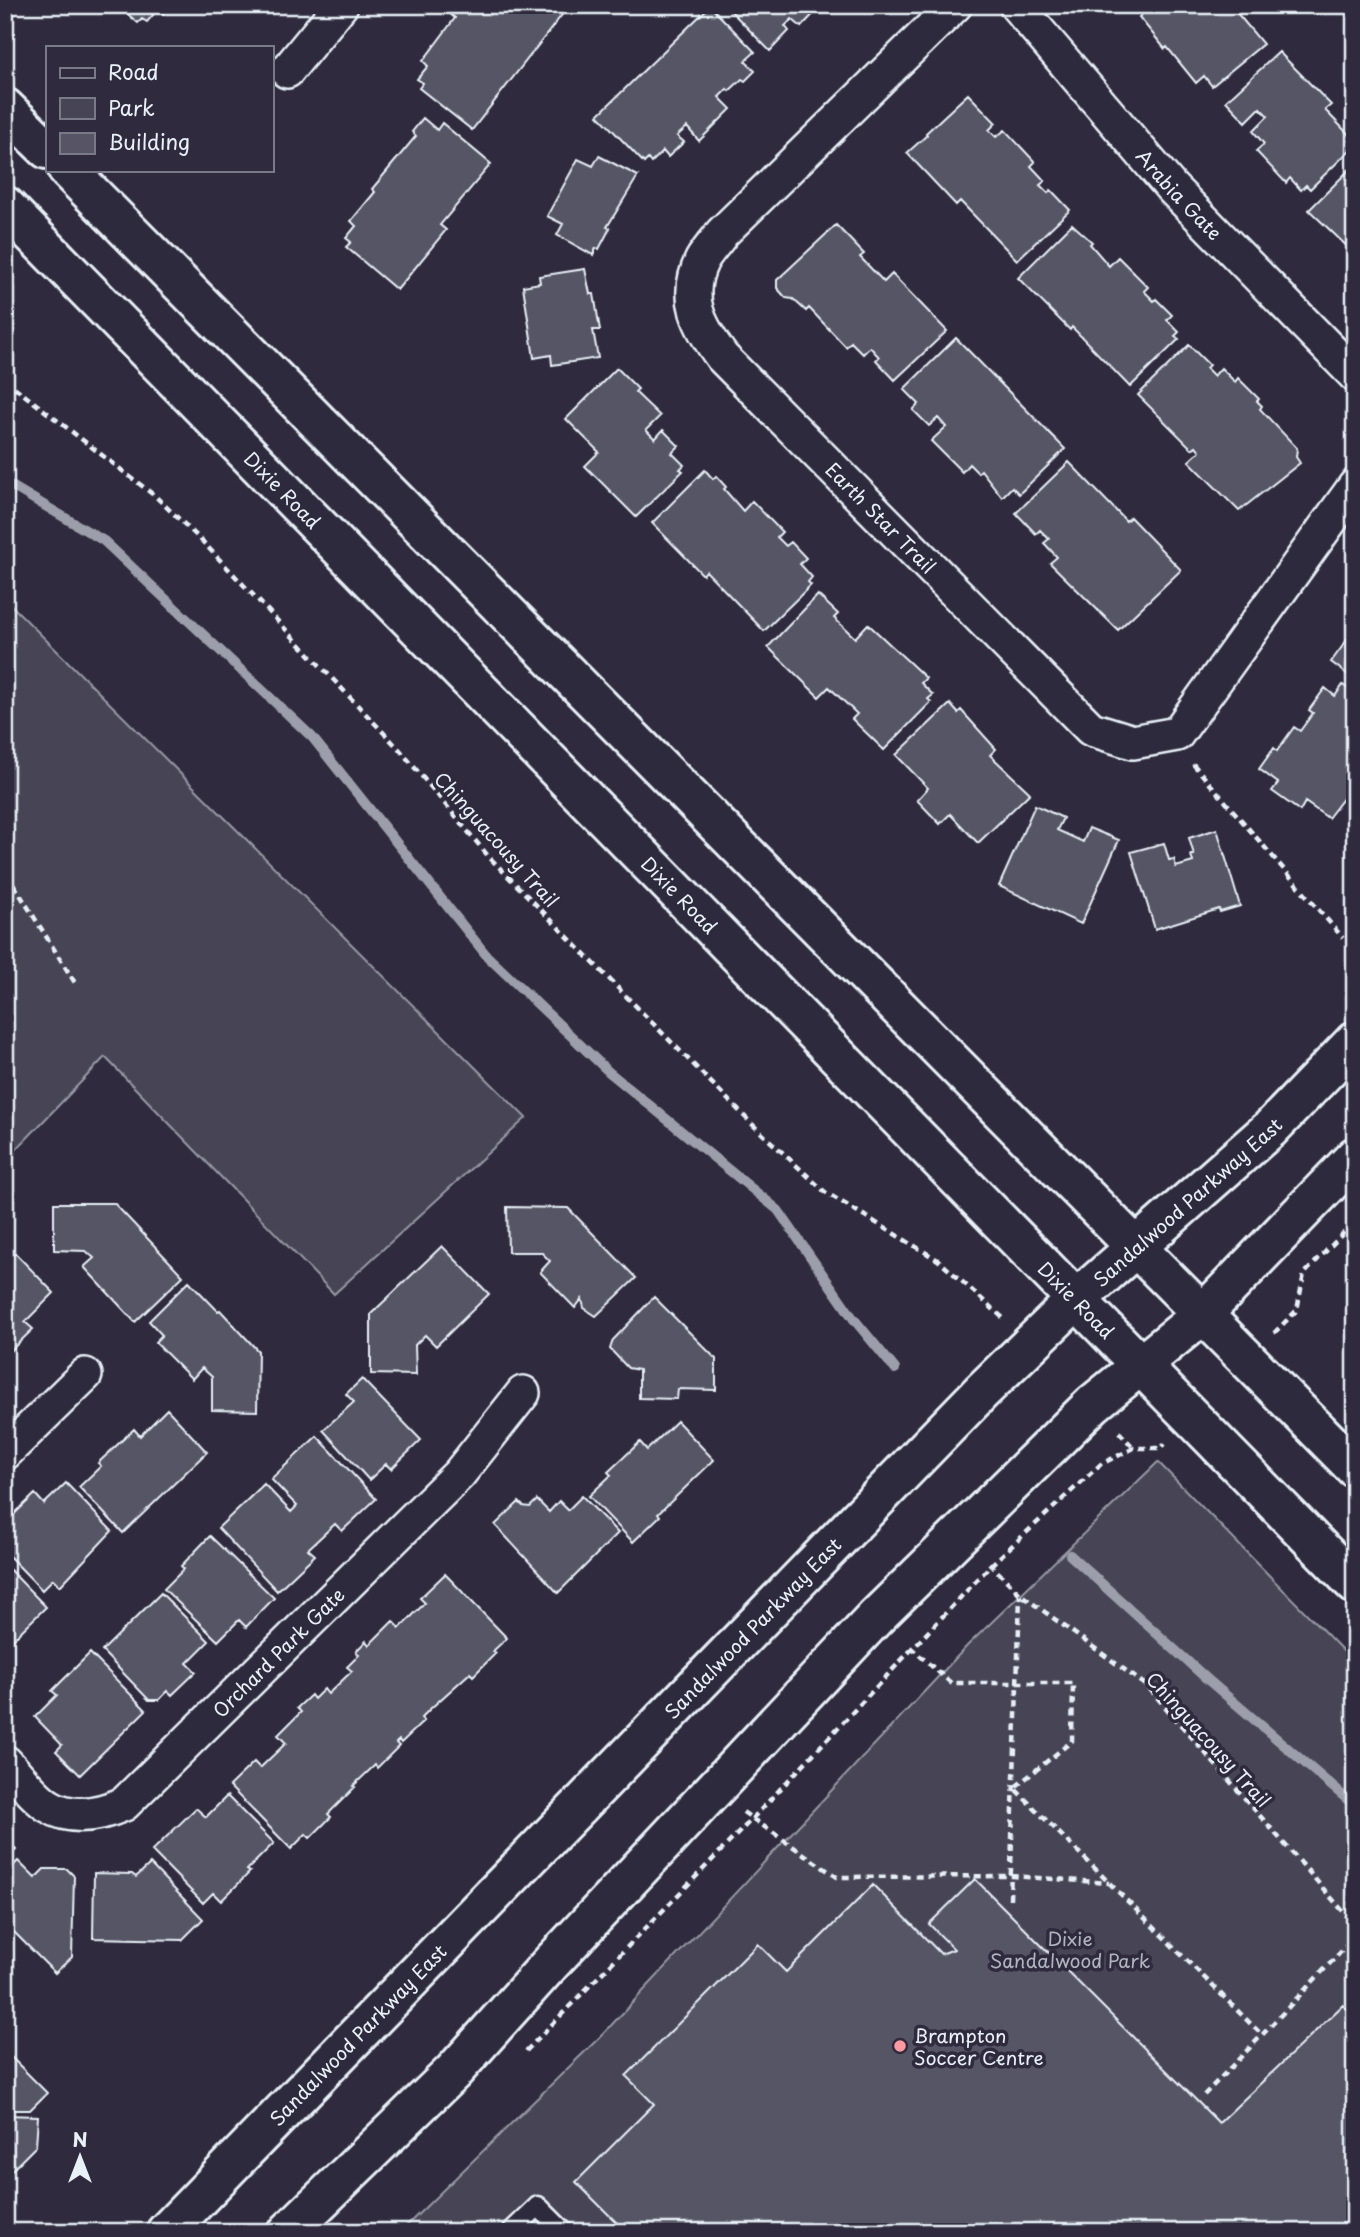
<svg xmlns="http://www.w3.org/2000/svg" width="1360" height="2237" font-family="'Playpen Sans',sans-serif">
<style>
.green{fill:#464455;stroke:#979aa6;stroke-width:2}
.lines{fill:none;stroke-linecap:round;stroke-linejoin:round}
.stream{stroke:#9c9fab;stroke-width:10}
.building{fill:#575565;stroke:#e8f1f8;stroke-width:2}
.lane-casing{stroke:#e8f1f8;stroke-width:23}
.street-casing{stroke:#e8f1f8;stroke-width:38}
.secondary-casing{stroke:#e8f1f8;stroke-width:44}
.path{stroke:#e8f1f8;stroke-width:4.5;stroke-dasharray:7 5;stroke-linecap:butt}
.lane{stroke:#2f2a3d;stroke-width:18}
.street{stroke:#2f2a3d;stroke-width:33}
.secondary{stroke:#2f2a3d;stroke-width:38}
.poi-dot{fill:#ff9aa2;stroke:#2f2a3d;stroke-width:2.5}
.labels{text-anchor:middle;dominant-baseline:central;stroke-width:7;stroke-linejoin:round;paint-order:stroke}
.street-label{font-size:19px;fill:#e8f1f8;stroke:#2f2a3d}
.park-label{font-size:19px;fill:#afb4bf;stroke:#2f2a3d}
.poi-label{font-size:19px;fill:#e8f1f8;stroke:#2f2a3d;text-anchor:start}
</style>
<rect width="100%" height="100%" fill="#2f2a3d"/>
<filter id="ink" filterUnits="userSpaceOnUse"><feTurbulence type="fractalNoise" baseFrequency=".0143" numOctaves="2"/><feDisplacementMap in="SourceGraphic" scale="14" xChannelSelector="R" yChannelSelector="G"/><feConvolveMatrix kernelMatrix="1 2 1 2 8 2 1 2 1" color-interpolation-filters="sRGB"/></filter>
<g filter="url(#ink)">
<path class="green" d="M5,599L526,1118L334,1294L105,1057L9,1157L5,1153Z
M1158,1462L1355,1663V2232H400L603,2034L968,1645Z"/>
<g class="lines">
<path class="stream" d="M5,482L104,541L312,737L487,956L609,1072L778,1210L853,1318L895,1369
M1070,1555L1207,1679L1355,1806"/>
</g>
<path class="building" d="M117,5H170L163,14L158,9L147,22L142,19L138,23Z
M456,5H565L568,7L472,130L419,88L423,83L417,79L428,66L423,61L455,18L450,14Z
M725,5H822L801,27L792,19L785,26L789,31L770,51Z
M1140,5H1246L1237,13L1263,44L1212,86L1204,76L1196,83L1167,47L1165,49L1139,17L1145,11Z
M710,6L755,52L745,61L755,71L745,81L742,79L729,91L727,89L719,97L731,109L699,141L687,127L677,136L684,142L668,157L663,151L651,163L648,159L644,163L598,115Z
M1279,52L1331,105L1325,110L1355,141V145L1310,189L1306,185L1301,190L1290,178L1286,183L1256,151L1264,144L1253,131L1268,116L1260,108L1246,122L1226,101Z
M968,94L996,123L989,130L996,137L1005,130L1035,162L1031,166L1045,181L1040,185L1048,193L1051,190L1070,210L1017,260L960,201L956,205L907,153L927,135L926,133Z
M423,118L437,130L442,123L491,164L440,225L446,230L397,290L346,247L351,242L346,238L356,226L351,221L375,192L372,189L416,136L412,132Z
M599,156L638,176L607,227L610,228L599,249L596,248L593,255L557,235L563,224L547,216L578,159L593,166Z
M1355,164V250L1353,252L1309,210Z
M1072,224L1092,242L1090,244L1109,266L1118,257L1148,287L1144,291L1154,301L1156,299L1172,315L1167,320L1179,332L1175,336L1179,339L1130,387L1072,327L1070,330L1018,278Z
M836,225L864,254L860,257L884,282L892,274L947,331L895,380L876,360L879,357L870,347L863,354L851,342L846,347L809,308L806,311L793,299L786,298L777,288V280Z
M585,269L590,294H594L600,330H593L598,358L552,365L551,355L534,358L523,286L540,283L539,276Z
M956,338L1065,449L1019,494L1012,487L1002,497L981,470L978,473L969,464L962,472L931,441L946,427L938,418L929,426L913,410L919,404L904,389Z
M1189,345L1209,365L1206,368L1214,376L1221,368L1235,382L1238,378L1259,399L1257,401L1262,406L1260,409L1297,448L1296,457L1300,463L1239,511L1189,461L1200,451L1196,446L1192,449L1138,395Z
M617,368L638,389L635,392L660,416L646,430L655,439L663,430L679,446L672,453L684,465L680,469L683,471L636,517L585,466L599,452L566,419Z
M1069,462L1126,521L1130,517L1181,570L1118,630L1050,563L1057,557L1044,543L1049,539L1040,530L1036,534L1016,513Z
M705,470L713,479L716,476L726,487L724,489L743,511L752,501L782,532L777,537L786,546L791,542L806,558L800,564L812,577L808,582L811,585L764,631L706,571L703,575L652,523Z
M818,595L838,614L834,618L855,638L868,624L926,678L921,683L933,695L928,699L931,702L884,750L852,719L857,714L829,687L819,697L768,647Z
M1355,629V680L1331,662Z
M1343,685L1355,694V785L1351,782L1349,784L1352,787L1328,818L1305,802L1300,811L1272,791L1278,783L1259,769L1274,748L1277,751L1294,727L1300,731L1313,713L1309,710L1325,688L1335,696Z
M950,704L958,713L961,710L996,749L990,755L1030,793L978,843L950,814L940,824L917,800L928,788L896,755Z
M1035,805L1063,818L1057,830L1083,842L1089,828L1119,840L1081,924L999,886Z
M1217,829L1240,906L1220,912L1219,909L1155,929L1131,852L1164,843L1169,860L1174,859L1176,867L1193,862L1191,855H1194L1189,838Z
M54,1203H114L183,1276L135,1322L84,1267L94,1258L86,1251L54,1250Z
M507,1207L568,1208L636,1278L596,1316L584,1308L582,1299L575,1308L540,1272L550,1261L541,1252H508Z
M442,1246L489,1294L436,1346L425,1335L415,1345L416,1375L371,1374V1314Z
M15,1253L54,1293L25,1322L33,1329L5,1356V1262Z
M189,1281L218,1311L220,1310L258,1351L257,1411L212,1410V1377L202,1368L192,1379L155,1342L162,1335L149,1321Z
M654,1297L716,1359V1390L678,1389L677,1399L639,1398V1370L628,1368L610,1349L613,1340Z
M362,1379L421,1440L391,1469L386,1464L369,1480L323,1430L354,1402L346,1394Z
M167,1409L207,1452L123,1533L79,1487L101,1466L98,1463L134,1429L140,1436Z
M677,1421L714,1460L658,1514L660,1516L633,1542L589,1496L611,1475L608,1472L640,1442L647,1450Z
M317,1436L376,1499L342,1531L335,1524L308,1549L315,1555L277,1591L218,1528L264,1484L291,1512L297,1506L271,1479Z
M66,1483L112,1531L60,1586L53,1579L42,1590L5,1552V1523L35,1494L44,1504Z
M582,1496L618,1533L558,1593L495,1525L519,1502L523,1506L530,1507L537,1500L549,1512L559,1501L568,1510Z
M210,1536L274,1598L246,1627L239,1620L218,1641L164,1589L184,1569L181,1566Z
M5,1565L46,1607L9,1643L5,1639Z
M445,1574L507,1638L493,1651L496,1653L473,1676L470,1673L430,1709L421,1718L424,1721L401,1743L399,1740L396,1743L399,1746L377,1768L375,1765L353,1786L355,1787L328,1814L331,1817L310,1838L306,1834L291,1849L229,1786L254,1762L260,1768L286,1743L278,1735L301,1712L297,1708L311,1695L314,1699L324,1689L328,1694L352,1671L347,1667L359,1655L356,1651L366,1641L369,1645L393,1621L400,1628L425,1603L420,1598Z
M161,1593L209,1641L187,1663L196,1672L172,1695L168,1691L159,1700H149L102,1651Z
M90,1653L146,1710L80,1775L56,1751L62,1745L35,1717L57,1695L52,1691Z
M227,1796L274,1843L247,1870L250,1872L221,1901L213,1893L203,1903L152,1851L196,1808L206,1817Z
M5,1838L16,1850L5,1861Z
M18,1861L35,1878L44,1869H67L74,1876L72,1957L55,1973L5,1923V1874Z
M150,1864L203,1919L182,1940L93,1938L94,1873L132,1874L136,1877Z
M975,1879L1219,2123L1343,2005L1355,2017V2232H626L576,2182L654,2104L626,2076L758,1944L786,1972L873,1885L941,1954L954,1949L929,1924Z
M5,2051L47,2093L30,2110H5Z
M5,2115L38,2116L36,2146L5,2177Z"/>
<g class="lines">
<g class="lane-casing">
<path id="lane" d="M511,2232L538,2206L564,2232"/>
</g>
<g class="street-casing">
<g id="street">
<path id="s1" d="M955,5L722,233C716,242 707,251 702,260C683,298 700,327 722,357L1091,729L1133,742L1177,734L1355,486"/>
<path id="s2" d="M1016,5L1171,187L1355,375"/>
<path d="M287,71L341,5"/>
<path d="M5,1453L85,1375"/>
<path id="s3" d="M5,1762C17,1774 36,1799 49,1806C73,1821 101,1814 124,1804L459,1474L523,1393"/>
</g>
</g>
<g class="secondary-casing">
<g id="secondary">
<path d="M5,108L47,149"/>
<path d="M68,170L1355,1468"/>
<path id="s4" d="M5,206L1355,1584"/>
<path id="s5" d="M166,2232L982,1391L1077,1299L1270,1129L1355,1041"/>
<path d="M288,2232L453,2072L549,1965L876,1617L1093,1404L1202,1315L1355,1157"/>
</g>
</g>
<path class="path" d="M5,380L155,496L201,540L400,750L489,857L753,1125L825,1192L938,1260L1003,1318
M1193,764L1343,938
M5,850L11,880L77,986
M1274,1333L1297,1310L1304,1274L1355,1221
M1119,1432L1134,1448
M989,1563L1020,1594L1147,1686L1355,1925
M910,1647L951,1683H1073L1072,1741L1014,1788L1262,2035L1355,1937
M743,1812L837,1877L1012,1876L1109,1883
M1010,1899L1020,1595
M526,2051L752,1819L991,1565L1101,1464L1134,1448H1161L1165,1444
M1204,2095L1262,2035"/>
<use href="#lane" class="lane"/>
<use href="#street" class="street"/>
<use href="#secondary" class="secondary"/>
</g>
</g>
<circle class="poi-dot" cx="900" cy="2046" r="7"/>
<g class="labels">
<g class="street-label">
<text stroke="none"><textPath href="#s2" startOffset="250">Arabia Gate</textPath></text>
<text stroke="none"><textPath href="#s4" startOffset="397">Dixie Road</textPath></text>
<text stroke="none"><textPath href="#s1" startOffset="691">Earth Star Trail</textPath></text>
<text transform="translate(497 839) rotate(48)">Chinguacousy Trail</text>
<text stroke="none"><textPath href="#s4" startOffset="964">Dixie Road</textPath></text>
<text stroke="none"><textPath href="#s5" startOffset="1451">Sandalwood Parkway East</textPath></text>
<text stroke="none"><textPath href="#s4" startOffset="1531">Dixie Road</textPath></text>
<text stroke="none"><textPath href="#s5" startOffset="842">Sandalwood Parkway East</textPath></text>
<text stroke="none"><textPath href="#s3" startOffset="357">Orchard Park Gate</textPath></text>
<text transform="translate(1209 1739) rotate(48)">Chinguacousy Trail</text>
<text stroke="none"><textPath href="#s5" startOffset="275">Sandalwood Parkway East</textPath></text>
</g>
<g class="park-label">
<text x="1070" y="1938">Dixie<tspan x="1070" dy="22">Sandalwood Park</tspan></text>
</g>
<g class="poi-label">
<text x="914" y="2035">Brampton<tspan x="914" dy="22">Soccer Centre</tspan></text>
</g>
</g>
<rect width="1360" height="2237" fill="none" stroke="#2f2a3d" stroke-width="28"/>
<rect x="14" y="14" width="1332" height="2209" fill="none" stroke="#e8f1f8" stroke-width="2.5" filter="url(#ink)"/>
<rect x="46" y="46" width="228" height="126" fill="#2f2a3d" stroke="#797a88" stroke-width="2"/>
<rect x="60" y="68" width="35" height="10" fill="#2f2a3d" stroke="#797a88" stroke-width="2"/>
<text x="108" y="80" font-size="21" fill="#e8f1f8">Road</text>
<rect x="60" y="98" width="35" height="21" fill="#464455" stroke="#797a88" stroke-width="2"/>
<text x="108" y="116" font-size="21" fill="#e8f1f8">Park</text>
<rect x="60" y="133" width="35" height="21" fill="#575565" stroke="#797a88" stroke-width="2"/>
<text x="108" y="150" font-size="21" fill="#e8f1f8">Building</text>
<g transform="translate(80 2157)" stroke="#2f2a3d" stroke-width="5" paint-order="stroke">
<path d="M0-5L12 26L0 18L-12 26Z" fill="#e8f1f8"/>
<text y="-10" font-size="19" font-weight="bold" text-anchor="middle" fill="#e8f1f8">N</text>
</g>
</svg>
